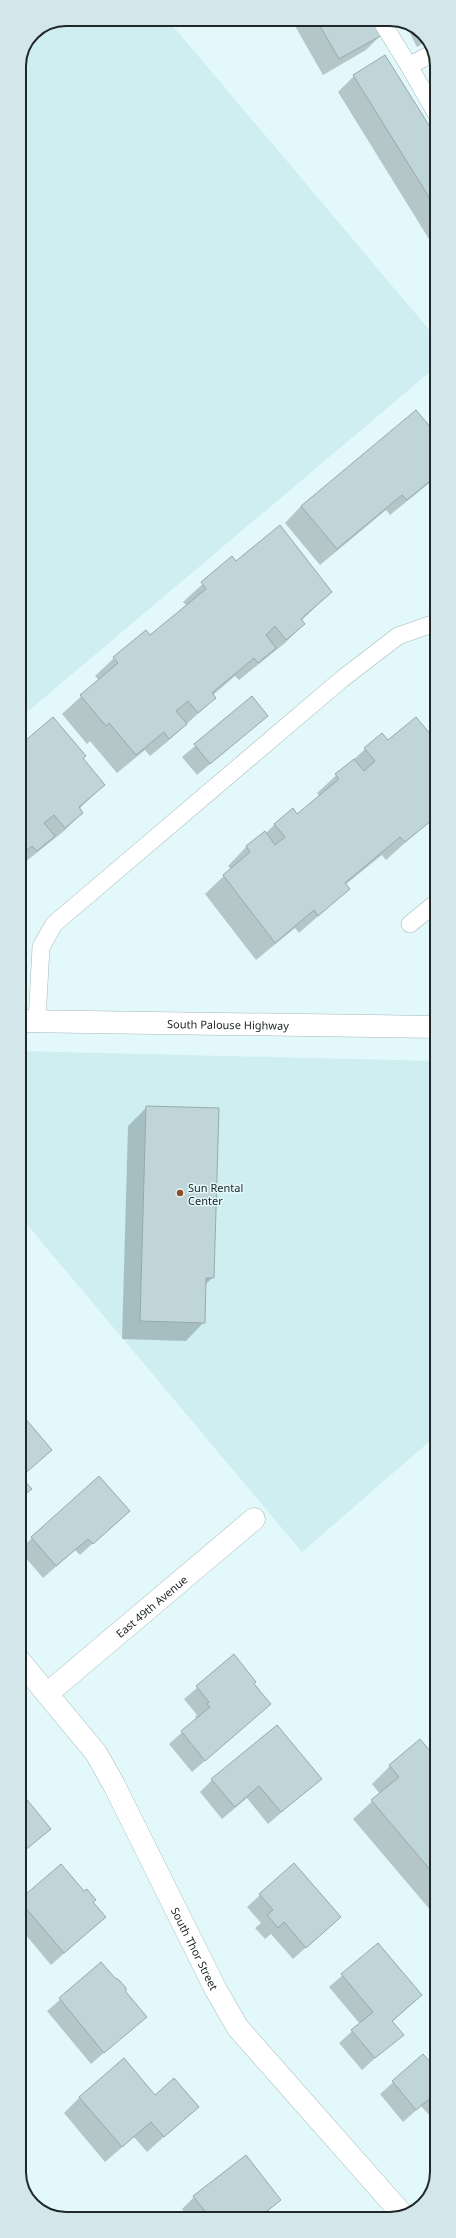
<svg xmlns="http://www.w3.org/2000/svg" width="456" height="2238" font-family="'Noto Sans',sans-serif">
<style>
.built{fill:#cfeef2}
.shadow{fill:#0003}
.building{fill:#c0d5d7;stroke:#96aaad}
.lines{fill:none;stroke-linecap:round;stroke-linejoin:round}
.lane-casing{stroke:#a4b9bb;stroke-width:18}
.street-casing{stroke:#a4b9bb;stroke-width:23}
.secondary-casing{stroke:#a4b9bb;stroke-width:23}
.lane{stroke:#fff;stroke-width:17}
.street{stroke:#fff;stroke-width:22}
.secondary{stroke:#fff;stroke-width:22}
.poi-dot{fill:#914c23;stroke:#e3f8fb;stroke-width:1.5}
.labels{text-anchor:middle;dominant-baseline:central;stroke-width:3;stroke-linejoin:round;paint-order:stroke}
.street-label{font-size:11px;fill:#202829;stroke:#e3f8fb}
.poi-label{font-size:11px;fill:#202829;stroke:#e3f8fb;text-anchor:start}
.rim{fill:none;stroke:#202829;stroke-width:2}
</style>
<rect width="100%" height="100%" fill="#e3f8fb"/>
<path class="built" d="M66,19H167L437,339V366L19,719V66L33,33Z
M19,1051L437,1061V1435L302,1552L19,1215Z"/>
<path class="shadow" d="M291,19H374L382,34L366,50L323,75Z
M405,24L423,33L427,41L417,47Z
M354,76L437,140V252L338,92Z
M437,437V477L390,515L386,510L320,565L285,523L301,506Z
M232,557L236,562L331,592L301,621L304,624L285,643L239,680L235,676L213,695L215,698L167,742L150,756L145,750L117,773L90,741L87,744L62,714L99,680L95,676L114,658L150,636L187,606L183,602Z
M252,698L267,716L197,775L182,757Z
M388,741L437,744V812L435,813L436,815L386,860L382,855L345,885L349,889L299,933L295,928L256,960L205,894L231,869L228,866L246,847L265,834L275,824L297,815L319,796L317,793L365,749Z
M19,747L82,758L104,785L79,809L82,813L64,831L19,867Z
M147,1107L213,1277L205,1285L204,1322L186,1341L122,1339L128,1126Z
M19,1412L51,1449L21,1477L31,1489L19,1500Z
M99,1477L128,1511L80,1555L75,1550L43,1578L19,1550Z
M234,1656L270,1704L192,1772L169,1744L197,1719L195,1717L197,1715L184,1699Z
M437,1761V1918L353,1819L380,1794L372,1784L390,1766Z
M320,1779L268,1824L247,1798L222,1819L200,1792L212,1780Z
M19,1792L50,1829L19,1856Z
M294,1864L327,1929L293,1959L271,1934L265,1939L255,1928L261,1923L247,1907Z
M61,1865L105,1917L51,1965L19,1927V1901Z
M378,1944L421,1995L392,2022L402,2034L362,2070L339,2043L360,2024L329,1987Z
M101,1964L145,2017L91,2064L47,2011Z
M423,2056L433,2067L437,2063V2118L432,2112L429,2115L421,2106L403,2122L380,2094Z
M155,2096L197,2107L147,2152L134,2137L105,2162L64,2113L80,2097Z
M194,2197L280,2200L259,2219H189L182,2209Z"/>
<path class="building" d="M316,19H375L384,34L339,59Z
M385,55L437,138V210L353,75Z
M416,410L437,435V475L407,500L402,495L337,549L301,506Z
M280,525L332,592L301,619L305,624L286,640L275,626L266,635L276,648L258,663L254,658L212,693L216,698L198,713L188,701L176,711L187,724L169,739L164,732L136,755L109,723L106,726L80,695L118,663L113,657L146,630L150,635L206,589L201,582L232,556L236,561Z
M252,696L268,716L210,764L194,744Z
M53,717L86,756L83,758L105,785L79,807L83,813L65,828L54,815L44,823L55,836L37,851L32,846L19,857V746Z
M416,717L437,742V809L435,811L437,816L405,842L400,837L345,883L350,889L318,916L314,910L275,943L223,875L250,852L246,846L265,831L275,845L285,837L274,824L293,808L297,814L339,779L335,774L354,759L364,771L375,761L364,748L382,733L388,740Z
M146,1106L219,1108L214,1278H206L205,1323L140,1321Z
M19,1411L52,1450L21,1477L32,1489L19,1499Z
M99,1476L130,1511L93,1544L88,1539L56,1566L31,1537Z
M234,1654L256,1682L254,1684L271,1704L205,1761L181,1731L210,1707L207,1704L209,1702L196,1686Z
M277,1725L322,1779L281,1812L259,1786L235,1807L211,1779Z
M420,1739L437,1759V1878L371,1800L399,1777L389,1765Z
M19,1790L51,1829L19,1855Z
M294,1863L341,1917L306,1948L284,1922L278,1928L267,1915L273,1910L259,1894Z
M61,1864L84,1891L87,1889L96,1900L93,1902L106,1917L64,1953L19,1900Z
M378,1943L422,1995L392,2021L404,2035L375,2058L351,2030L373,2012L341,1974Z
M101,1962L115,1978L119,1980L126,1988V1992L147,2017L104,2053L59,1998Z
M423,2054L433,2065L437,2062V2098L434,2095L416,2110L392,2081Z
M124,2058L155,2095L174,2078L199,2107L164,2137L151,2122L122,2147L79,2097Z
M246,2155L281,2200L257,2219H211L193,2196Z"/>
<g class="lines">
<g class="lane-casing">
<path id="lane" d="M380,19L409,66L433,53
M409,66L437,115
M410,924L437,902
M37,1021L41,947L54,924L342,679L398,636L432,624L437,626"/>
</g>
<g class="street-casing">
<g id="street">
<path id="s1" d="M19,1660L96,1753L114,1785L216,1990L238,2028L403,2215"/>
<path id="s2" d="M48,1693L254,1519"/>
</g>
</g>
<g class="secondary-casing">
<g id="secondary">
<path id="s3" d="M19,1021L437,1027"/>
</g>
</g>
<use href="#lane" class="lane"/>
<use href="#street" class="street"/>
<use href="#secondary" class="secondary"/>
</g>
<circle class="poi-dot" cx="180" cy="1193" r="4"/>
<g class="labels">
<g class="street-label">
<text stroke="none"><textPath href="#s3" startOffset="209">South Palouse Highway</textPath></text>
<text stroke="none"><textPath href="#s2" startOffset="135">East 49th Avenue</textPath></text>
<text stroke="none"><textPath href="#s1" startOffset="340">South Thor Street</textPath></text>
</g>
<g class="poi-label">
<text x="188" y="1187">Sun Rental<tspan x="188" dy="13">Center</tspan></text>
</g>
</g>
<path d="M0 0H456V2238H0ZM66 26H390A40 40 0 0 1 430 66V2172A40 40 0 0 1 390 2212H66A40 40 0 0 1 26 2172V66A40 40 0 0 1 66 26Z" fill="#d3e7ea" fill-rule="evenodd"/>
<path class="rim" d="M66 26H390A40 40 0 0 1 430 66V2172A40 40 0 0 1 390 2212H66A40 40 0 0 1 26 2172V66A40 40 0 0 1 66 26Z"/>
</svg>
